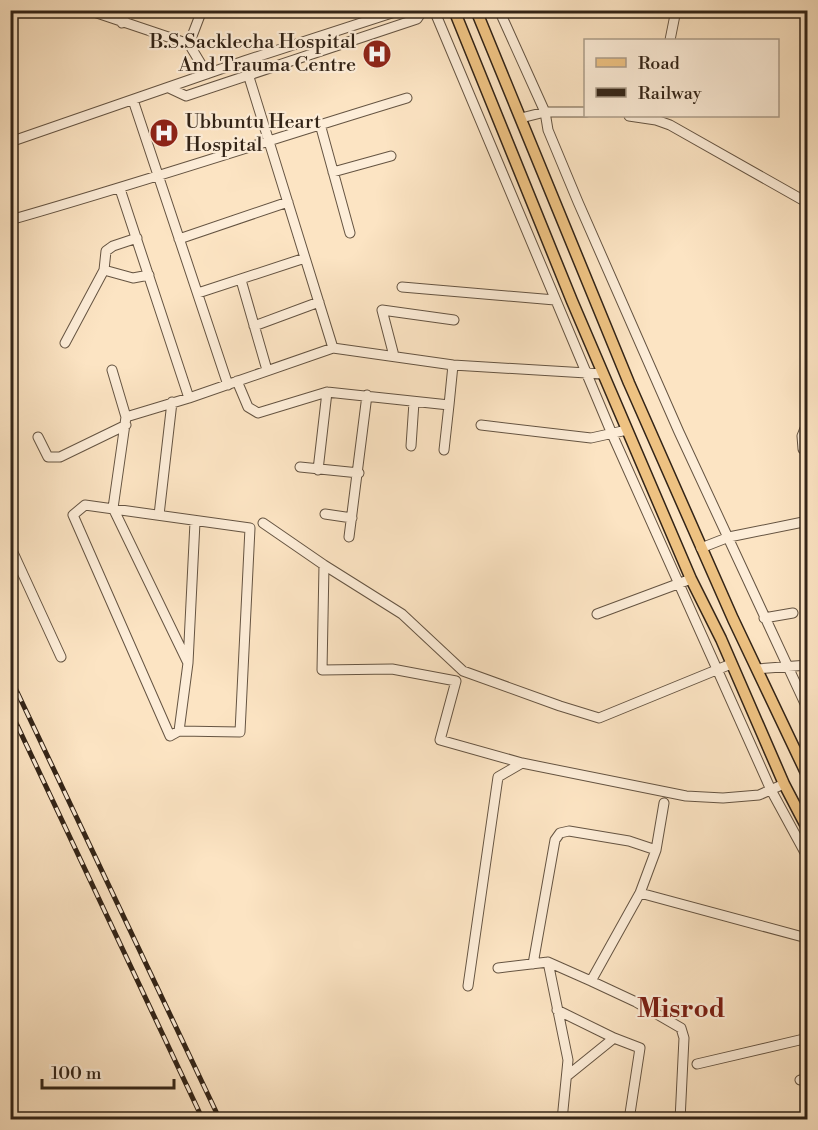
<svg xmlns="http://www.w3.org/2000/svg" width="818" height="1130" font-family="'Libre Bodoni',serif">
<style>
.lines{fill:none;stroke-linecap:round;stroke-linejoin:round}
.minor-casing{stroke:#655442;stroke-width:11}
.major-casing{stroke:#332417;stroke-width:13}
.minor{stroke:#fdedd8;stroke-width:9}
.major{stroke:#eec282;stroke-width:10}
.rail-casing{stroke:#332417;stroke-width:5}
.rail{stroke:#fdedd8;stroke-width:3;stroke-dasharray:9;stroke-linecap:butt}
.labels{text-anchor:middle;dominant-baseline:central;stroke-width:4.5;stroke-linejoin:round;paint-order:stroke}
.poi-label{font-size:20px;fill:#332417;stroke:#fdedd8;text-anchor:end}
.district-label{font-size:26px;font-weight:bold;fill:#7a1f14;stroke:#fdedd8}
</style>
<rect width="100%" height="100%" fill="#fce4c3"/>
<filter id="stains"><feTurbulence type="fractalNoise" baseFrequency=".00333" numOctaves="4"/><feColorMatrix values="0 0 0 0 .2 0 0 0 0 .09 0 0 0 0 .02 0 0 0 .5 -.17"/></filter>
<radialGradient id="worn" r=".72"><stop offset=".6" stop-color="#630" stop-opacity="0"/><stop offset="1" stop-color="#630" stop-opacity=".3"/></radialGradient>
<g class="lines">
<g class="minor-casing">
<path id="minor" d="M88,10L189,44L207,74
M434,10L612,434L771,790L808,858
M499,10L545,112L548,130L578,202L679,432L808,710
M122,23L127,10
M670,40L676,10
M189,44L202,10
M244,61L333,348
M169,88L186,96L417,19L423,10
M133,100L228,385
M629,116L656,120L670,125L808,203
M521,118L545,112H586
M320,124L350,233
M10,142L244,61L401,10
M333,172L391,156
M120,189L189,398
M10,220C144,182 275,138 407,98
M137,238L113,246L106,251L104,270L133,278L149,275
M179,239L288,202
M241,280L267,370
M402,287L555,300
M198,293L305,258
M254,326L319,302
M65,343L104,270
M394,356L382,310L454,320
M112,370L126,417
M237,381L248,407L258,413L327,392L449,405L453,365
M808,421L802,436L803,449L808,451
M481,425L591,438L627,430
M38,437L48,457H60L126,425
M411,446L414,402
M444,450L449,405
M300,467L359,473
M318,470L327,392
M85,505L250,528L240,732L179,731L170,736L73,515Z
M325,514L352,518
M159,515L172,402
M263,523L324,565L402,614L463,671L560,706L599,718L731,664
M349,537L367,395
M10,546L61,657
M701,548L729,537L808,521
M324,565L322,670L392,669L456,681L440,740L522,763L686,796L723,798L759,795L784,784
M597,614L691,579
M764,618L793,613
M188,663L113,508L126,417L189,398L333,348L453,365L603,374
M757,669L808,665
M179,731L188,663L195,522
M664,803L656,850L640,893L591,981L636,1002L681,1028L684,1038L680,1120
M640,893L803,937L808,935
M548,962L568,1060L562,1120
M533,964L555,840L560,833L569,831L629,841L656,850
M498,968L548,962L591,981
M468,986L498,777L522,763
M557,1010L614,1038
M697,1064L808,1038
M567,1076L614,1038L640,1048L629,1120
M800,1080L808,1078"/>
</g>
<g class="major-casing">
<path id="major" d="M454,10L572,301L691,579L721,639L784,784L808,830
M476,10L629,383L733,619L808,777"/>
</g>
<use href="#minor" class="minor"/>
<use href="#major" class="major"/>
<g class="rail-casing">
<path id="rail" d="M10,677L220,1120
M10,710L203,1120"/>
</g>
<use href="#rail" class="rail"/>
</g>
<defs>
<g id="hospital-disc" transform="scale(1.5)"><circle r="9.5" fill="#8f2418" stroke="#fdedd8"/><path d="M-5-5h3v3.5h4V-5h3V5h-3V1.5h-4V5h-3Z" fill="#fff"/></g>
</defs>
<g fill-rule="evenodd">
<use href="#hospital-disc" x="377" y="54"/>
<use href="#hospital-disc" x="164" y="133"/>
</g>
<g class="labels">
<g class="poi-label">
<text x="356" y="42">B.S.Sacklecha Hospital<tspan x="356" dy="23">And Trauma Centre</tspan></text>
<text x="185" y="122" text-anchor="start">Ubbuntu Heart<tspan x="185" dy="23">Hospital</tspan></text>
</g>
<g class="district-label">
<text x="681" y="1009">Misrod</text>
</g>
</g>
<rect width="818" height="1130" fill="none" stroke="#fce4c3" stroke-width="36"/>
<rect x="12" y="12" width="794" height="1106" fill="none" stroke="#332417" stroke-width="3"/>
<rect x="18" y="18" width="782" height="1094" fill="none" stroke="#332417" stroke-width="1.5"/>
<rect x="584" y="39" width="195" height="78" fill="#fdedd8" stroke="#ac9d8b" stroke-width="1.5"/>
<rect x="596" y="58" width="30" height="9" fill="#eec282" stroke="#ac9d8b" stroke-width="1.5"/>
<text x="638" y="69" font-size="18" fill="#332417">Road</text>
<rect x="596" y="88" width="30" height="9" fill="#332417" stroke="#ac9d8b" stroke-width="1.5"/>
<text x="638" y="99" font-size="18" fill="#332417">Railway</text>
<path d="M42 1079v9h132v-9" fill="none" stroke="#332417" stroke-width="3"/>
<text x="51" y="1079" font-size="18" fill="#332417" stroke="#fdedd8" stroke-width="4.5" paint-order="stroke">100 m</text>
<rect width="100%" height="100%" filter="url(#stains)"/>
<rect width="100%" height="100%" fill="url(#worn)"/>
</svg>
